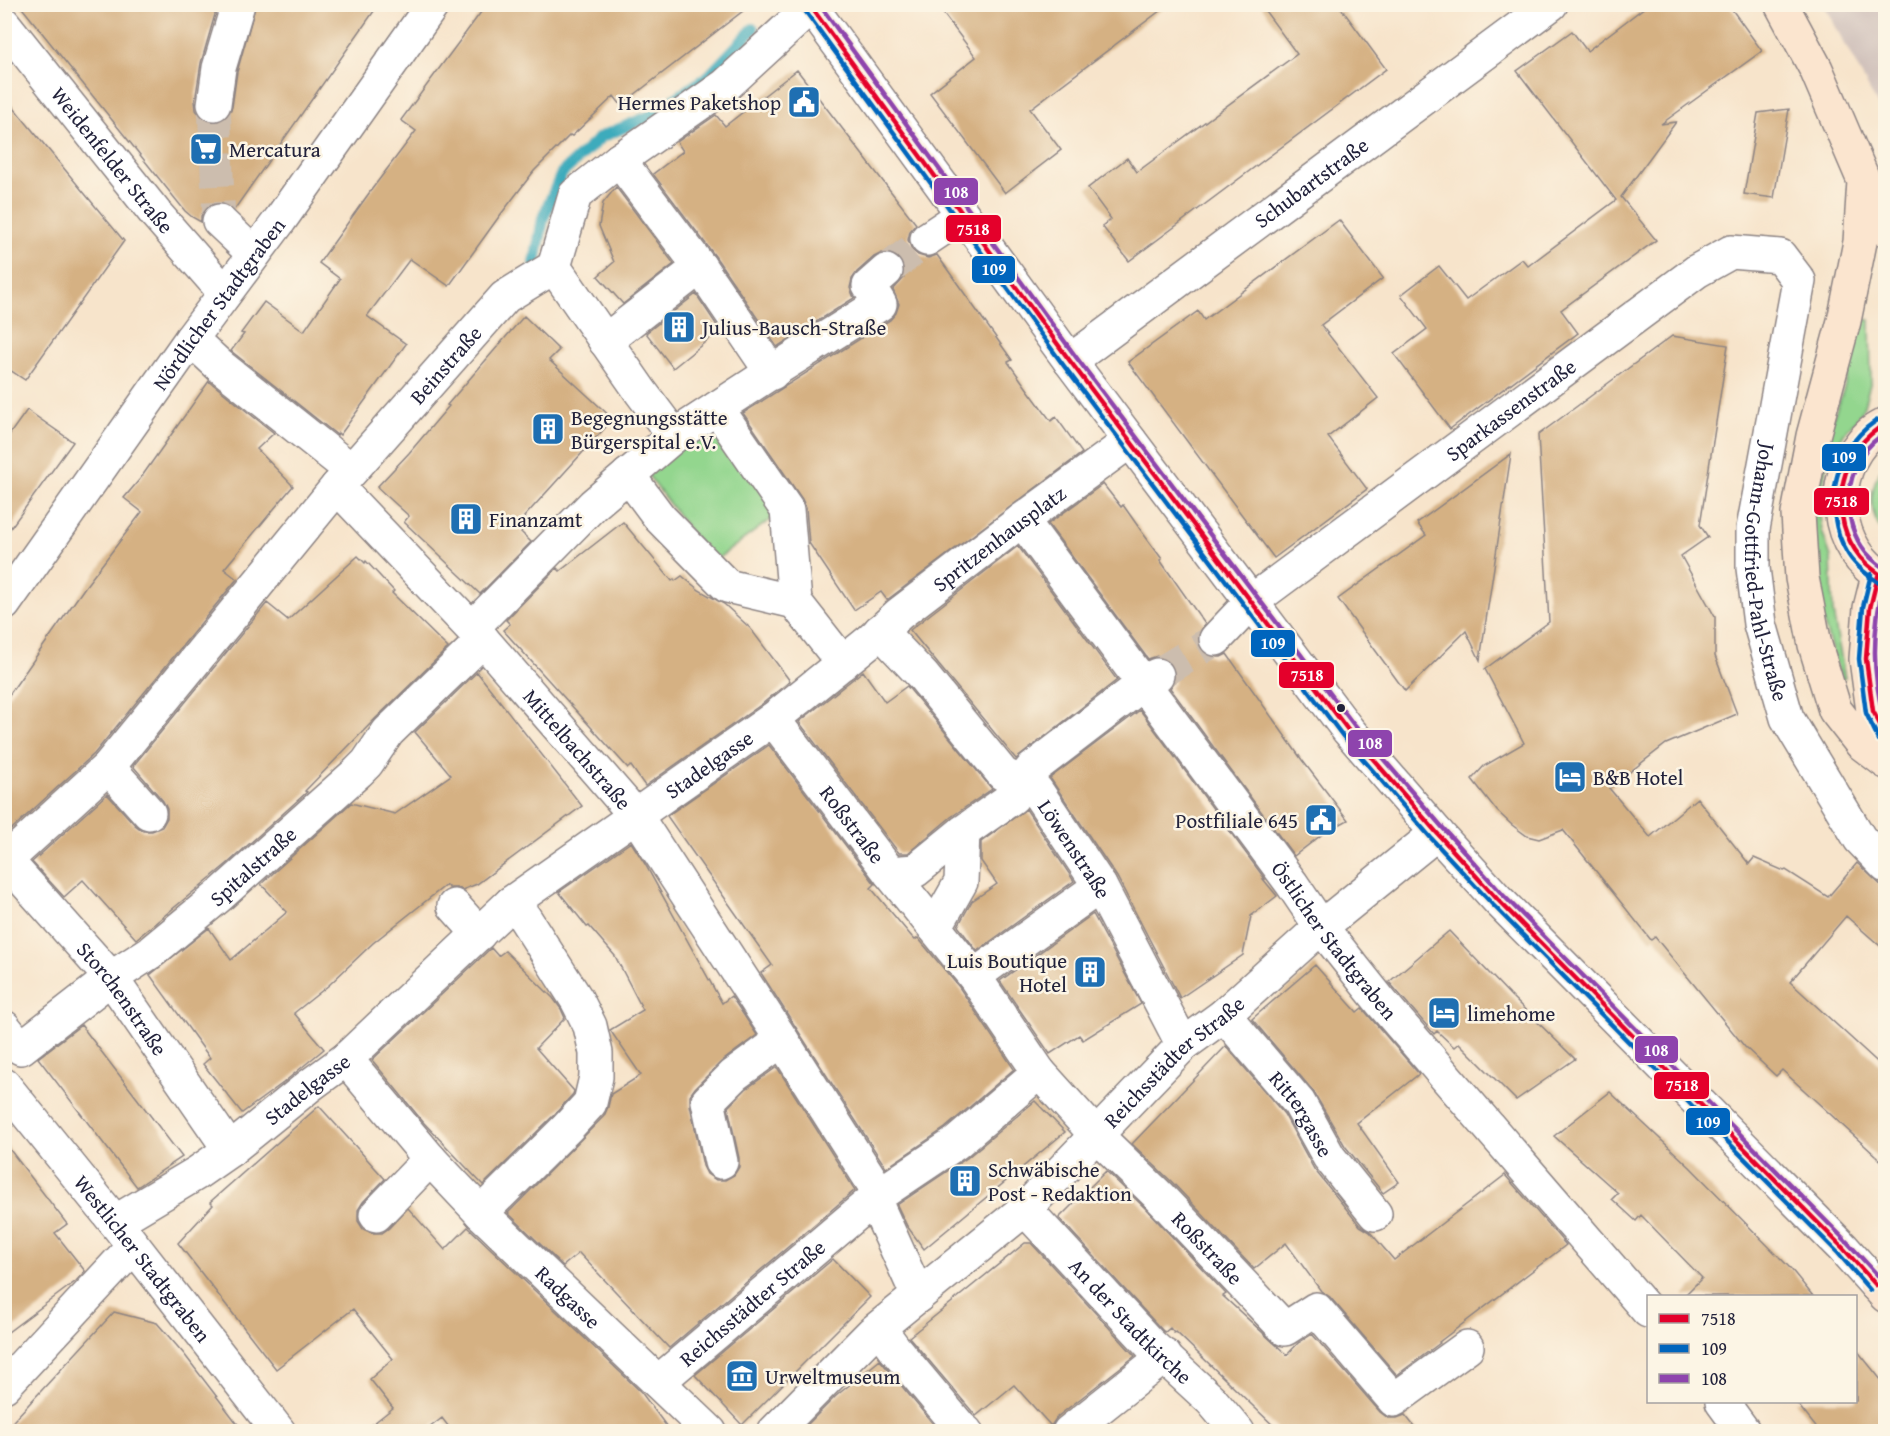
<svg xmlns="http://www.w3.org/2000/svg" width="1890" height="1436" font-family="'Gentium Book Plus',serif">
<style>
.industrial{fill:#cfc0ba}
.green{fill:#93d68e;stroke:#5a7c64;stroke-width:1.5}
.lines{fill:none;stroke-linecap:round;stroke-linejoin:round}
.stream{stroke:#3dabbc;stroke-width:12}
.building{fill:#d5b183}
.street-tunnel{stroke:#ccbdae;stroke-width:33;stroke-dasharray:33 16;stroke-linecap:butt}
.street-casing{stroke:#8c8383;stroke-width:36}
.secondary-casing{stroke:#8c8383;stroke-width:36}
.street{stroke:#fff;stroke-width:33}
.secondary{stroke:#fbe5cf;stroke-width:33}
.bus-1-casing{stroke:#fcf5e5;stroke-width:9}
.bus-2-casing{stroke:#fcf5e5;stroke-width:9}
.bus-3-casing{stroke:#fcf5e5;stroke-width:9}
.bus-1{stroke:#e4002b;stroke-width:4.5}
.bus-2{stroke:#0065bd;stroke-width:4.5}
.bus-3{stroke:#8e44ad;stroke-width:4.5}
.bus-dot{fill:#22223b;stroke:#fcf5e5;stroke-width:2}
.labels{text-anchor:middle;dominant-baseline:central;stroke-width:5;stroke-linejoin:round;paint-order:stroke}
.poi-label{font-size:21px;fill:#22223b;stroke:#fcf5e5;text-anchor:start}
.street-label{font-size:21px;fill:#22223b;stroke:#fcf5e5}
.line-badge{stroke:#fcf5e5;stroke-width:2}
.badge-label{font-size:16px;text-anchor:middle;font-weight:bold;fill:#fff}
</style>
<rect width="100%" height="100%" fill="#fcf5e5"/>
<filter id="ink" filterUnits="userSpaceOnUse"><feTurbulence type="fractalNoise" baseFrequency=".0167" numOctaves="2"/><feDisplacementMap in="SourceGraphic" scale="12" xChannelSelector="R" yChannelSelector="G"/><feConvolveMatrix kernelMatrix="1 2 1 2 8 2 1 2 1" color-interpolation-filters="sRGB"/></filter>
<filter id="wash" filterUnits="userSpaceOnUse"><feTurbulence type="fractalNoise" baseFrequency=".008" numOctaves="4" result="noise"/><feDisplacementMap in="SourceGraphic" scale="24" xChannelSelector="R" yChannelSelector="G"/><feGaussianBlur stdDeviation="1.35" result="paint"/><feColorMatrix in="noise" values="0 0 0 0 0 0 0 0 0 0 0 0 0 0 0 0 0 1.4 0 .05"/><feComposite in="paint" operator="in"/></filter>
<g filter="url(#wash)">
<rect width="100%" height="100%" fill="#f7e4cb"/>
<path class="industrial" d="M1824,5H1885V119Z"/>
<path class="green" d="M1861,319L1870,320L1871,381L1862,412L1841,438L1826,467L1819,508L1822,531L1831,557L1833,613L1845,678L1841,680L1823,621L1814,553L1813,505L1828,432L1844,388Z
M714,419L782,511L713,562L644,470Z
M1885,462V537C1867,512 1868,488 1885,462Z"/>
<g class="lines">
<path class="stream" d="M535,263L543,218L562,173L601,137L650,116L709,76L753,29"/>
</g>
<g id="blocks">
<path class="building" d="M19,4H218L201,63L195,101L196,110L202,118L212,123L222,121L228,116L232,107L237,72L256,4H379L234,210L224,203H213L205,209L201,216V222L192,217L185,211Z
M487,4H752L621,105L614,96L572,136L570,135L534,171L498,218L449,286L410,259L367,316L406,344L340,435L338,433L337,435L231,351L244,334L241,333L264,302L304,331L340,279L319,263L372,189L416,131L401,120Z
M936,4H1169L1030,109L1061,150L1005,193L930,93L976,57Z
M1260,4H1338L1386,69L1129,261L1102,226L1111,219L1088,188L1127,158L1137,172L1297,54Z
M1649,4H1728L1762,51L1661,124L1676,122L1621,197L1656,240L1561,310L1578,333L1450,429L1394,354L1427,329L1401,295L1439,266L1466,300L1522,259L1528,266L1616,200L1517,71L1572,31L1587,51Z
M797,70L916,224L910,231L908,240L912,250L918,255L928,258L937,255L1012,360L1008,362L1028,390L1051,421L1056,417L1082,453L887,600L881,592L854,610L809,543L806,508L802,499L743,413L890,320L896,313L899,304L893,290L904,278V267L900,258L891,253H882L874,257L857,272L852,279L850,288L854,298L777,347L715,256L653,174L683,151L677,142L716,115L725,126Z
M4,96L124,241L25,380L4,366Z
M1789,109L1774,198L1744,194L1758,113Z
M616,187L674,264L623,304L598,276L614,262L599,226L603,203Z
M1339,220L1383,278L1321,325L1378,398L1328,437L1367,489L1274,558L1128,362L1198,311L1204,320Z
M696,294L720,330L673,368L646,333Z
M524,316L559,350L549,360L613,419L524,517L530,523L521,532L531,542L480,594L404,522L409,516L377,487L409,453L449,406L447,405Z
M1672,336L1728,345L1700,525L1708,537L1681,556L1715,617V656L1737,714L1666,744L1609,788L1650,837L1697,798L1749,864L1754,858L1784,871L1786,870L1828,897L1857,863L1886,890V951L1846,916L1790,982L1886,1070V1165L1782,1070L1776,1076L1745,1047L1655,937L1651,940L1563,830L1539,839L1527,836L1512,825L1497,811L1472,779L1484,766L1524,743L1485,669L1549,622L1538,435Z
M209,381L274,433L257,449L293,486L224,569L237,579L94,754L4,836V702L85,587L142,512L124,498L140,479Z
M27,410L73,442L4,537V442Z
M1511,454L1480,660L1466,631L1405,691L1338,599L1426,535L1417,523Z
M1103,484L1121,507L1123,505L1142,532L1162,559L1160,560L1205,624L1198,635V645L1203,652L1212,657H1221L1227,654L1302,760L1348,820L1324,833L1294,856L1170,688L1174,683L1176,675L1172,664L1165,658L1157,656L1148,659L1048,524Z
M623,522L672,581L674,579L675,581L682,576L699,590L724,604L750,628L790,681L762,704L645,786L631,766L628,768L503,630L510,624L506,620L557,568L560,571Z
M1018,546L1117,680L1016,759L910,630Z
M358,556L365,563L366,561L394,591L392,593L448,648L375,719L305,791L307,792L227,864L136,939L83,880L64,897L32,862L107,794L135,825L143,831H152L162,827L167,818V809L163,801L133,766L267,603L288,620Z
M863,671L885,702L907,686L992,789L951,817L908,853H899L799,722Z
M477,672L582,806L477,884L462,890L459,888H449L446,885L373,943L329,985L294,1013L324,1049L283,1083L242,1113L203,1064L210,1058L150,975L209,928L231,960L287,912L261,884L351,803L395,814L451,775L415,732Z
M1140,710L1265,879H1263L1277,896L1251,916L1243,955L1180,998L1117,877L1050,778Z
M769,745L875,884L871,888L912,937L915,940L918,938L959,987L1014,1069L945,1128L886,1168L761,973L772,965L667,816Z
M1026,809L1074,881L977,951L958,926L972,901L997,884L981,861V842Z
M631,842L645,864L722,1003L731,996L757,1035L721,1062L695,1088L690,1095V1105L703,1166L707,1174L716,1180H725L734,1175L739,1167V1158L728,1107L746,1089L777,1067L855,1190L669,1348L579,1253L563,1266L508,1213L604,1116L608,1107L611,1094L641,1075L610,1030L643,1010L615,956L589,926L587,927L559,892Z
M1093,914L1141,1004L1083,1040L1079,1035L1050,1054L1000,981Z
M1449,931L1510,995L1575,1059L1516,1100L1459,1043L1454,1047L1437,1031L1434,1034L1389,982Z
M491,948L498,956L505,951L553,998L561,1009L565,1018L536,1048L574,1091L573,1094L554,1115L483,1185L424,1123L372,1060Z
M1315,965L1357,1012L1362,1008L1419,1074L1357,1123L1399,1182L1383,1193L1345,1146L1313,1091L1252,1019Z
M81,1025L182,1157L137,1187L38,1058Z
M1226,1046L1284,1114L1314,1169L1360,1226L1370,1232L1394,1260L1505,1175L1566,1245L1439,1342L1440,1343L1397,1375L1330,1297L1321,1291L1286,1243L1254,1269L1172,1182L1132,1144Z
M1610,1092L1690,1167L1791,1269L1813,1296H1684L1702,1278L1641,1215L1636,1221L1612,1199L1618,1193L1554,1136Z
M1035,1101L1065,1132L924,1249L907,1226L897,1205L967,1158Z
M319,1106L385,1179L363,1202L358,1210V1221L363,1229L372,1233H382L389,1228L408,1208L445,1250L468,1227L641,1392L670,1431H452L442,1418L425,1431H364L393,1408L370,1379L393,1359L353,1309L276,1369L178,1243L213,1205L210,1202Z
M4,1142L67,1224L55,1233L85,1271L76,1281L4,1335Z
M1106,1171L1145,1208L1226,1294L1223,1296L1287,1355L1298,1343L1312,1334L1380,1412L1388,1418H1397L1405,1415L1418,1431H1279L1176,1332L1174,1333L1170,1328L1165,1332L1163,1331L1059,1218Z
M1025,1243H1031L1135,1356L1057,1417L1051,1426L1014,1385L976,1416L909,1337Z
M833,1259L870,1297L742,1425L695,1375Z
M114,1312L157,1323L184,1354L243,1431H4Z
M1856,1349L1886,1386V1431H1819L1795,1401H1856Z
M880,1360L939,1431H801L836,1396Z"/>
</g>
</g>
<g filter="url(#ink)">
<use href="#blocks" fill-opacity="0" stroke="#8c8383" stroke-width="1.5"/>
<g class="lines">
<path class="street-tunnel" d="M214,104L219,221
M886,271L927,239
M1157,675L1216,639"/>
<g class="street-casing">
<g id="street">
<path d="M809,4L1070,361L1348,730L1437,833L1498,900L1843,1248L1876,1285"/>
<path id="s1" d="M4,24L156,214L225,293"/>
<path d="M214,104L219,68L238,4"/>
<path d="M619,160L700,267L772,373"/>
<path d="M219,221L254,254"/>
<path d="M927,239L963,215"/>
<path d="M554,267L641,392L674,436"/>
<path d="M191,339L220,366L351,470"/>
<path d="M605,341L700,267"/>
<path id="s2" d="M1070,361L1551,4"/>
<path d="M717,408L787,510L795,602"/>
<path d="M628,475L660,518L727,586L795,602L843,663"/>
<path id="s3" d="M337,487L483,640L636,816L782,1040L880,1194"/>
<path id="s4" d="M1022,520L1292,884L1321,927L1381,1002L1648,1311"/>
<path id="s5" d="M4,604L191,339L280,220L433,4"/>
<path d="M472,628L593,505L674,436L778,368L880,304L869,286L886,271"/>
<path id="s6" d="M880,631L923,676L1003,774L1036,790L1100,886L1183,1045"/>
<path id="s7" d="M1216,639L1252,601L1697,271L1731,252L1780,256L1799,281L1753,529V568L1760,624L1787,718L1860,839L1886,866"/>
<path id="s8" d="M773,719L890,873L974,976L1039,1072L1096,1135L1158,1195L1285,1329L1316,1309L1394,1400L1467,1347"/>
<path d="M108,767L149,813"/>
<path id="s9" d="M4,858L111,978L230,1150"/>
<path id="s10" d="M4,862L108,767L337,487L505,297L554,267L575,195L619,160L726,85L814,4"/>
<path d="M890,873L915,871L963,832L1013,797L1021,782L1032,769L1143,684L1157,675"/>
<path d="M454,906L479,934"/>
<path d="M935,928L961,882L963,832"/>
<path d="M974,976L1100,886"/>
<path id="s11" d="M1224,1015L1299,1103L1329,1157L1375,1214"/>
<path id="s12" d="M4,1027L21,1048L111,978L151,952L219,896L358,772L367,763L388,732L483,640"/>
<path id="s13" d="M346,1059L430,1159L481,1213L710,1432"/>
<path id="s14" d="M4,1085L115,1222L279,1432"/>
<path d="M721,1162L708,1101L734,1075L782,1040"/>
<path d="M874,1199L918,1296"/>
<path id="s15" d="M1025,1209L1150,1344L1211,1400L1238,1432"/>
<path d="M481,1213L567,1128L590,1103L596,1077V1053L590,1026L577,1000L524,917L511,903"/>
<path d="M376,1215L430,1159"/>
<path id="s16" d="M115,1222L197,1173L230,1150L309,1086L346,1059L511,903L773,719L871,640L899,614L1022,520L1130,441"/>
<path d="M879,1328L894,1348L961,1428L966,1432"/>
<path id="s17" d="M658,1382L880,1194L956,1143L1039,1072"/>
<path d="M4,1386L133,1247"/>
<path d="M1722,1402L1744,1432"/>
<path id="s18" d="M774,1432L872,1333L1025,1209L1183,1045L1224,1015L1321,927L1437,833"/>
<path d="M1069,1432L1165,1356"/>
</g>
</g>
<g class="secondary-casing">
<path id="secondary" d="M1781,4L1816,69L1864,181L1881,214L1886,230
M1864,181L1860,242L1844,321L1813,436L1798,514L1802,578L1815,645L1835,710L1861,743L1886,762
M1886,424C1880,427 1874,430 1870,434C1826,474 1832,551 1886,579
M1878,576L1870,608L1866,659L1873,711L1886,737
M1886,1278L1876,1285L1886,1296"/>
</g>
<use href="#street" class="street"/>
<use href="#secondary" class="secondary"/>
<g class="bus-1-casing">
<path id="bus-1" d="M809,4L1070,361L1348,730L1437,833L1498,900L1843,1248L1876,1285
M1886,424C1841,447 1828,510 1855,550C1863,563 1874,570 1886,579
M1878,576L1870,608L1866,659L1873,711L1886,736"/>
</g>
<g class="bus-2-casing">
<path id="bus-2" d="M803,8L1064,366L1342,735L1431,838L1493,905L1838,1253L1870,1290
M1871,574L1863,607L1859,659L1866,713L1879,740
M1882,585C1869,576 1856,567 1848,554C1820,509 1834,442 1883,417"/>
</g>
<g class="bus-3-casing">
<path id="bus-3" d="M819,4L1076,357L1354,725L1443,828L1503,895L1848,1243L1882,1280
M1886,433C1847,454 1838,513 1862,547C1868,557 1876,563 1886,569
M1885,578C1876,613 1872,647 1877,683C1879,696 1880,708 1886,719"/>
</g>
<use href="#bus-1" class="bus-1"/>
<use href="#bus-2" class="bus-2"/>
<use href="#bus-3" class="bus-3"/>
</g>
</g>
<defs>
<g id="civic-square" transform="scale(1.725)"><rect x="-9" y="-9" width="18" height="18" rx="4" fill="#1f6fb2" stroke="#fcf5e5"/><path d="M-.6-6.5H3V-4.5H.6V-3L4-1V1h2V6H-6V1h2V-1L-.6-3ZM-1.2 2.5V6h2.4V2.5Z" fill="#fff"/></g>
<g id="supermarket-square" transform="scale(1.725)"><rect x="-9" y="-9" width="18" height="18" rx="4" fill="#1f6fb2" stroke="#fcf5e5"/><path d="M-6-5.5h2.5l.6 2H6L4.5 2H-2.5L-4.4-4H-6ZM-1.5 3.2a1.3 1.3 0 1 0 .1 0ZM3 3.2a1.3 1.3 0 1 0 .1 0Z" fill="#fff"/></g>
<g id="building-square" transform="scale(1.725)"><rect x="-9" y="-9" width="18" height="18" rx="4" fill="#1f6fb2" stroke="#fcf5e5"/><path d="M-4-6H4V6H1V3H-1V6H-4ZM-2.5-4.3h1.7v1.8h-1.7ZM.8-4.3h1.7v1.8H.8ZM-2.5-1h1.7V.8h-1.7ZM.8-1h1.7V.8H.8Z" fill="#fff"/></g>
<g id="hotel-square" transform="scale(1.725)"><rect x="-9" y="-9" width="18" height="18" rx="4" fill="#1f6fb2" stroke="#fcf5e5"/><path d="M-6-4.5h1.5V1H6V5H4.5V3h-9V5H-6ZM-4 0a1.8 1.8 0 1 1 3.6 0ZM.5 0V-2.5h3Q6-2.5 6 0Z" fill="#fff"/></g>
<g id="museum-square" transform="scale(1.725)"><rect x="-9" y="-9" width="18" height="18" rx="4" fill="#1f6fb2" stroke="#fcf5e5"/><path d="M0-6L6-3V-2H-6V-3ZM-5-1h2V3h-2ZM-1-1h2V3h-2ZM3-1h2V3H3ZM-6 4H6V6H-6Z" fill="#fff"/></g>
</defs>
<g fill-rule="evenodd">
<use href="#civic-square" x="804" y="102"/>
<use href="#supermarket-square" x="206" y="149"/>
<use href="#building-square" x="679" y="327"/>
<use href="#building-square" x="548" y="429"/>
<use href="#building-square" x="466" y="519"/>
<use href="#hotel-square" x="1570" y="777"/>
<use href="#civic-square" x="1321" y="820"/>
<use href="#building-square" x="1090" y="972"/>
<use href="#hotel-square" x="1444" y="1013"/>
<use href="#building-square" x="965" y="1181"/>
<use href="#museum-square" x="742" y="1376"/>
</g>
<circle class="bus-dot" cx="1341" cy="708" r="5"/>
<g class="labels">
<g class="poi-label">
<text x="781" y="102" text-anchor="end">Hermes Paketshop</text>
<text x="229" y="149">Mercatura</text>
<text x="702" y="327">Julius-Bausch-Straße</text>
<text x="571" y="417">Begegnungsstätte<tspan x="571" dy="24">Bürgerspital e.V.</tspan></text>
<text x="489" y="519">Finanzamt</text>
<text x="1593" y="777">B&amp;B Hotel</text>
<text x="1298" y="820" text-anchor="end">Postfiliale 645</text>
<text x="1067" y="960" text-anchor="end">Luis Boutique<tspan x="1067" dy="24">Hotel</tspan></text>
<text x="1467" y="1013">limehome</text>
<text x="988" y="1169">Schwäbische<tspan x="988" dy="24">Post - Redaktion</tspan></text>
<text x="765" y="1376">Urweltmuseum</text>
</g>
<g class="street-label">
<text stroke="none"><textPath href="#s1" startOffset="174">Weidenfelder Straße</textPath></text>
<text stroke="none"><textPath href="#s2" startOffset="300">Schubartstraße</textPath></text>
<text stroke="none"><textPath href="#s5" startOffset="369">Nördlicher Stadtgraben</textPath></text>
<text stroke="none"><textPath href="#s10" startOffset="666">Beinstraße</textPath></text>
<text stroke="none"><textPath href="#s7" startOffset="374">Sparkassenstraße</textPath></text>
<text stroke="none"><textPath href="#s16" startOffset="1120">Spritzenhausplatz</textPath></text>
<text stroke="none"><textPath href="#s7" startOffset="1022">Johann-Gottfried-Pahl-Straße</textPath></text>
<text stroke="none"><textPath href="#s3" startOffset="356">Mittelbachstraße</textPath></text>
<text stroke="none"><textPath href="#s16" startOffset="752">Stadelgasse</textPath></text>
<text stroke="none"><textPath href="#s8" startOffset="132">Roßstraße</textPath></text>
<text stroke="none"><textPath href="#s6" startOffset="296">Löwenstraße</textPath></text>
<text stroke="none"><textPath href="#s12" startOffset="322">Spitalstraße</textPath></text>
<text stroke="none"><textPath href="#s4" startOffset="524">Östlicher Stadtgraben</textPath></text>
<text stroke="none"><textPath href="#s9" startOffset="184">Storchenstraße</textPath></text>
<text stroke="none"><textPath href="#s18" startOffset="546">Reichsstädter Straße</textPath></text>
<text stroke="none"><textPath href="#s16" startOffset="234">Stadelgasse</textPath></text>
<text stroke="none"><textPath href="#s11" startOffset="126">Rittergasse</textPath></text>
<text stroke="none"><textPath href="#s8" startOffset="686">Roßstraße</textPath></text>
<text stroke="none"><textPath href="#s14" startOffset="222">Westlicher Stadtgraben</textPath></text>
<text stroke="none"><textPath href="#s13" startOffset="326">Radgasse</textPath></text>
<text stroke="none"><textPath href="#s17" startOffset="123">Reichsstädter Straße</textPath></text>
<text stroke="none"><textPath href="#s15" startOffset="154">An der Stadtkirche</textPath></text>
</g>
</g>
<g class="line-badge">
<rect x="933" y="177" width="46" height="29" rx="6" fill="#8e44ad"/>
<rect x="945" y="214" width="57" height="29" rx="6" fill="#e4002b"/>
<rect x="971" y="255" width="45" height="29" rx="6" fill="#0065bd"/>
<rect x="1821" y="443" width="46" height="29" rx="6" fill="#0065bd"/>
<rect x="1813" y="487" width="57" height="29" rx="6" fill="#e4002b"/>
<rect x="1250" y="629" width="46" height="29" rx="6" fill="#0065bd"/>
<rect x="1278" y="661" width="57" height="28" rx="6" fill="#e4002b"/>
<rect x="1347" y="729" width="46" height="29" rx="6" fill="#8e44ad"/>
<rect x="1634" y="1035" width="45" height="29" rx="6" fill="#8e44ad"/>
<rect x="1653" y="1071" width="57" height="29" rx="6" fill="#e4002b"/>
<rect x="1685" y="1107" width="46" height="29" rx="6" fill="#0065bd"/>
</g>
<g class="badge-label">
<text x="956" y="198">108</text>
<text x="973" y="235">7518</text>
<text x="994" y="275">109</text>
<text x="1844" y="463">109</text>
<text x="1841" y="507">7518</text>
<text x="1273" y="649">109</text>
<text x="1307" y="681">7518</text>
<text x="1370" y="749">108</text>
<text x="1656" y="1056">108</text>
<text x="1682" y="1091">7518</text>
<text x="1708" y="1128">109</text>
</g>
<rect width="1890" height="1436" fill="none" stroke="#fcf5e5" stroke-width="24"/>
<rect x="1647" y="1295" width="210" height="108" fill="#fcf5e5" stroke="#a5a1a1" stroke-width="1.5"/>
<rect x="1659" y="1314" width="30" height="9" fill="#e4002b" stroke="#a5a1a1" stroke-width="1.5"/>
<text x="1701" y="1325" font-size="18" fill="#22223b">7518</text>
<rect x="1659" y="1344" width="30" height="9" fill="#0065bd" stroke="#a5a1a1" stroke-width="1.5"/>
<text x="1701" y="1355" font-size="18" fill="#22223b">109</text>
<rect x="1659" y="1374" width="30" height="9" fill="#8e44ad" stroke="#a5a1a1" stroke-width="1.5"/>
<text x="1701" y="1385" font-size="18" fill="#22223b">108</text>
</svg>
